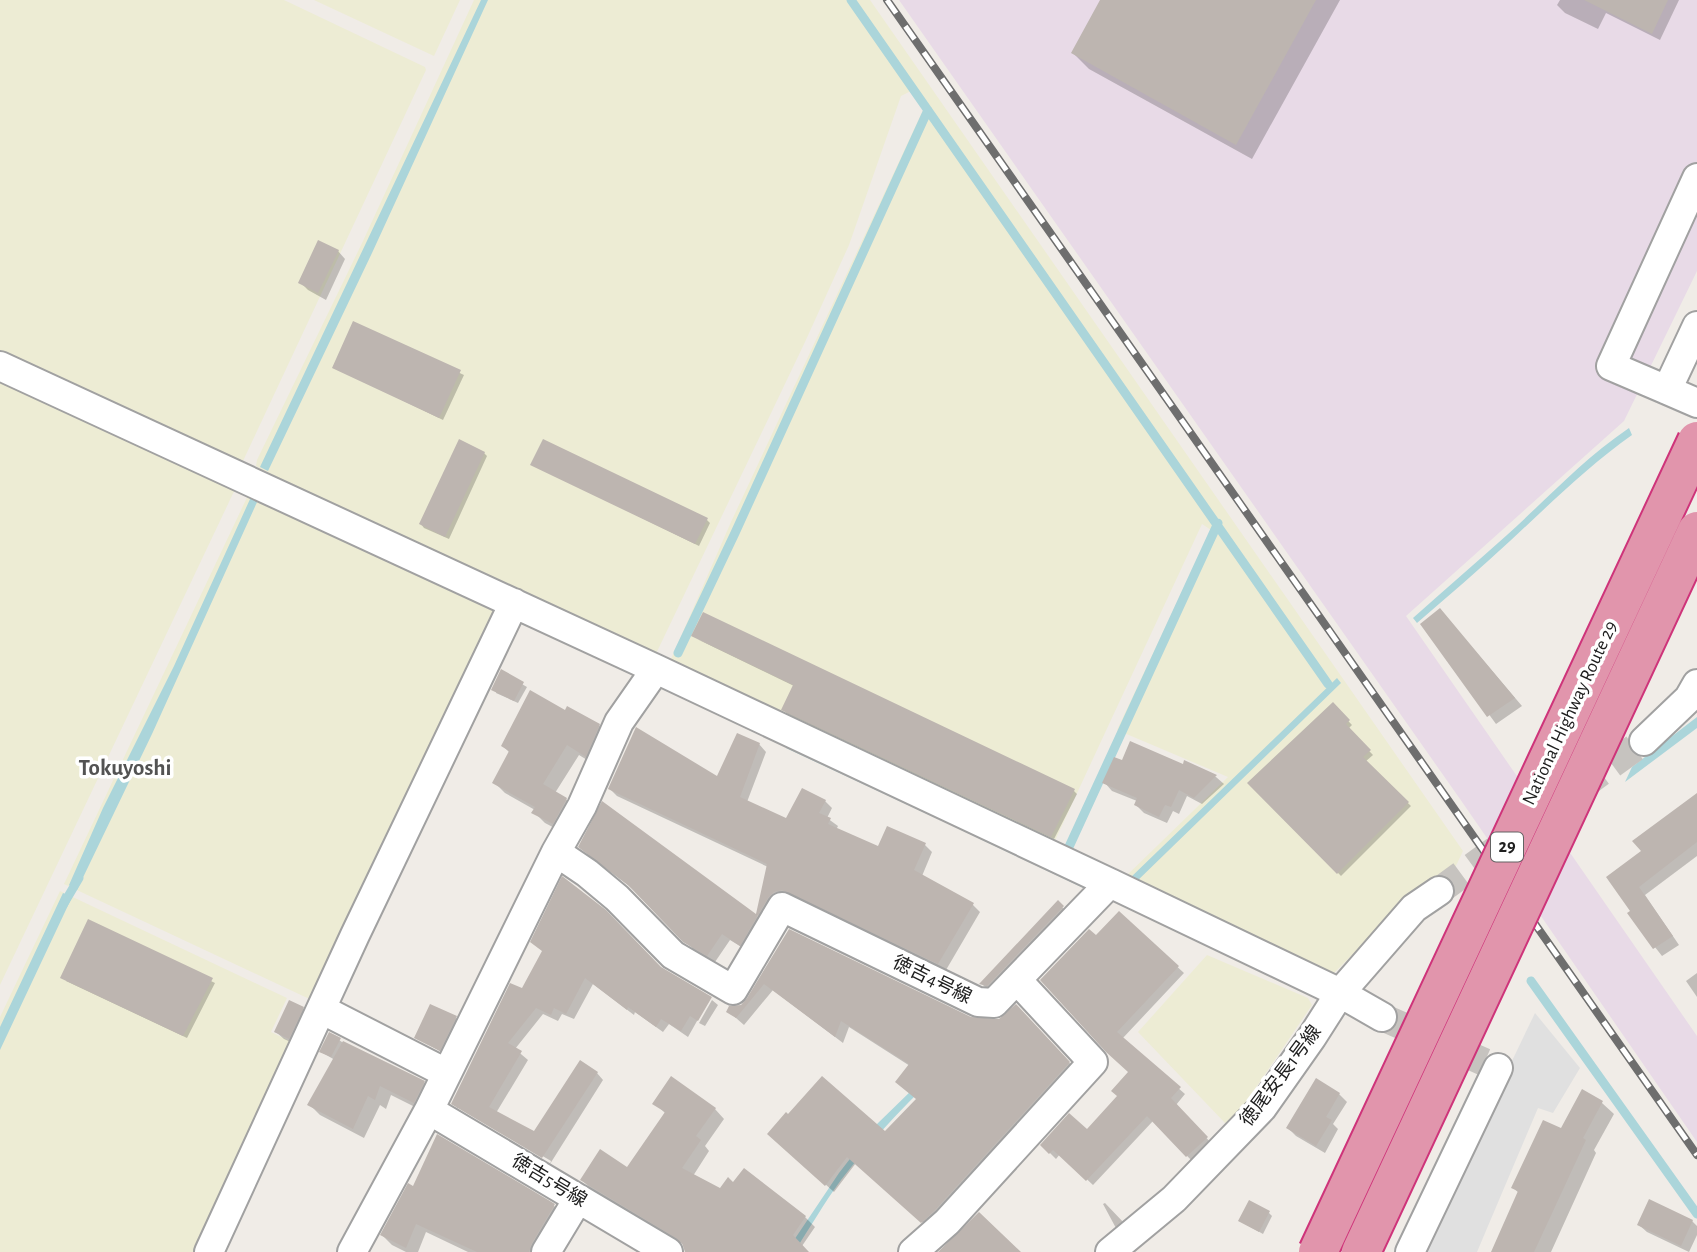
<svg xmlns="http://www.w3.org/2000/svg" width="1697" height="1252" font-family="'Alegreya Sans','Noto Sans JP',sans-serif">
<style>
.industrial{fill:#e8dae7}
.farmland{fill:#edecd4}
.parking{fill:#e0e0e0}
.water{fill:#abd5da}
.shadow{fill:#0003}
.lines{fill:none;stroke-linecap:round;stroke-linejoin:round}
.stream{stroke:#abd5da;stroke-width:9}
.building{fill:#bdb5b0}
.minor-tunnel{stroke:#c6c3bf;stroke-width:28;stroke-dasharray:28 14;stroke-linecap:butt}
.minor-casing{stroke:#a1a1a1;stroke-width:32}
.minor{stroke:#fff;stroke-width:28}
.rail-casing{stroke:#6e6e6e;stroke-width:8}
.rail{stroke:#fff;stroke-width:5;stroke-dasharray:16;stroke-linecap:butt}
.highway-bridge-casing{stroke:#ce347a;stroke-width:42;stroke-linecap:butt}
.highway-bridge{stroke:#e195ac;stroke-width:38}
.labels{text-anchor:middle;dominant-baseline:central;stroke-width:7;stroke-linejoin:round;paint-order:stroke}
.shield{fill:#fff;stroke:#636363;stroke-width:2}
.shield-label{font-size:18px;font-weight:bold;fill:#202020}
.street-label{font-size:19px;fill:#202020;stroke:#fff}
.quarter-label{font-size:23px;font-weight:bold;fill:#535353;stroke:#fff}
</style>
<rect width="100%" height="100%" fill="#f0ece7"/>
<path class="industrial" d="M899,0H1697V271L1624,421L1406,616L1697,1036V1142L1460,799Z"/>
<path class="farmland" d="M0,0H284L425,67L426,70L243,461H237L0,351Z
M314,0H460L434,56Z
M474,0H870L1463,851L1454,870L1425,886L1398,909L1330,977L1122,880L1228,777L1117,730L1211,530L1202,524L1052,847L668,666L731,522L924,108L913,90L901,96L849,245L805,342L653,660L266,479L269,473L256,466L257,460L363,241Z
M0,373L238,483L0,985Z
M251,489L505,607L318,1003L64,884Z
M60,891L287,998L271,1032L298,1045L202,1252H0V1017Z
M1207,955L1308,998L1312,1005L1232,1123H1225L1138,1032Z"/>
<path class="parking" d="M1535,1013L1580,1068L1553,1113L1538,1108L1477,1252H1420Z"/>
<path class="water" d="M481,0H488L372,253L268,471L260,467Z
M1629,428L1632,435C1588,466 1550,504 1510,541C1480,569 1448,596 1417,623L1413,618C1444,590 1476,563 1507,535C1549,497 1581,461 1629,428Z
M251,497L258,500L152,734L77,890L69,885L103,808L174,666Z
M1337,678L1341,683L1133,885L1128,880Z
M1697,717V728L1625,782L1632,767Z
M789,741L941,813L938,819L786,748Z
M958,822L1096,887L1094,893L953,826Z
M63,893L72,897L0,1050V1027Z
M951,1052L955,1058C913,1096 875,1135 841,1180C824,1203 810,1228 794,1252H786L839,1173L877,1124Z"/>
<path class="shadow" d="M1102,0H1340L1252,159L1089,69L1073,53Z
M1560,0H1679L1660,40L1606,13L1598,29L1565,13L1557,5Z
M338,251L345,259L326,300L308,290L300,282Z
M353,323L464,375L443,420L334,367Z
M484,453L487,456L449,539L424,528L421,524Z
M532,464L707,520L710,523L699,546Z
M1447,618L1522,706L1496,724L1423,624Z
M697,639L1074,791L1077,794L1054,839L786,713L794,686Z
M501,672L527,687L518,703L496,693Z
M1332,704L1352,725L1348,729L1373,755L1365,762L1411,806L1341,876L1250,783Z
M565,712L599,725L610,737L597,766L579,755L555,793L566,799L577,810L564,833L545,823L534,812L535,810L505,793L494,782L510,753L503,746Z
M759,744L766,752L747,802L786,820L825,801L832,808L827,818L838,826L836,830L879,849L925,845L932,852L922,876L973,905L980,912L946,970L790,897L748,951L730,940L715,962L693,949L637,892L587,854L757,917L768,867L617,796L610,789L718,779Z
M1185,762L1216,777L1224,784L1202,804L1187,796L1179,814L1173,811L1167,823L1144,813L1136,805L1137,801L1112,791L1105,783L1184,767Z
M1697,795V856L1645,895L1679,945L1662,956L1629,914L1632,911L1643,852Z
M1058,903L1069,914L988,990L982,984Z
M1119,913L1184,973L1122,1039L1185,1094L1176,1105L1212,1144L1193,1162L1153,1121L1093,1185L1060,1154L1056,1159L1042,1145L1087,1132L1119,1096L1130,1072L1114,1058L1096,938Z
M89,921L215,983L187,1038L66,981Z
M789,931L971,1019L1000,1020L1024,1014L1077,1071L930,1229L856,1163L834,1192L777,1141L885,1134L918,1100L897,1082L910,1066L849,1027L843,1043L773,990L744,1025L728,1011L741,1006L749,1000Z
M543,952L661,968L710,998L688,1037L669,1024L663,1032L635,1012L634,1015L593,984L574,1019L562,1014L558,1021L543,1014L515,1049L528,1060L496,1113L535,1133L597,1073L603,1080L550,1164L551,1161L458,1106V1109L453,1103L523,991Z
M1697,973V997L1686,981Z
M712,1000L718,1005L705,1026L699,1023Z
M303,1008L310,1016L297,1045L284,1039L276,1032Z
M456,1018L459,1021L443,1053L416,1037Z
M330,1034L345,1044L424,1082L435,1093L425,1112L391,1095L386,1109L380,1105L364,1138L320,1115L310,1105L335,1060L321,1052Z
M1582,1092L1602,1103L1614,1114L1594,1150L1596,1153L1551,1252H1493L1519,1193L1513,1188L1562,1131Z
M1339,1094L1347,1102L1333,1124L1338,1129L1325,1153L1296,1136L1288,1128Z
M655,1103L715,1109L724,1119L705,1146L709,1151L693,1176L721,1190L805,1217L815,1227L802,1246L807,1252H686L684,1245L592,1190L582,1180L628,1169L666,1114Z
M438,1137L554,1206L564,1215L542,1252H468L426,1232L418,1252H406L392,1245L382,1235L414,1188Z
M1105,1203L1125,1224L1117,1230L1103,1204Z
M1269,1213L1272,1216L1263,1234L1240,1221Z
M1692,1221L1697,1226V1235L1689,1252L1647,1232L1639,1225Z"/>
<g class="lines">
<path class="stream" d="M851,0L1328,684
M678,653L735,533L928,110
M1068,849L1218,523
M63,905L79,878
M1531,981L1697,1214"/>
</g>
<path class="building" d="M1100,0H1316L1236,145L1071,53Z
M1584,0H1668L1652,34Z
M318,240L339,250L318,293L298,283Z
M353,321L461,370L439,418L332,368Z
M459,439L485,452L445,537L419,524Z
M543,439L708,518L695,544L530,465Z
M1440,608L1515,698L1487,717L1420,624Z
M703,612L1075,789L1051,837L781,710L793,685L691,636Z
M501,669L524,682L514,701L491,690Z
M530,690L565,710L567,706L600,724L586,757L567,745L543,784L567,798L553,824L531,813L535,807L492,783L509,751L501,746Z
M1333,702L1350,720L1346,724L1371,750L1363,757L1409,802L1337,874L1247,783Z
M636,727L717,776L737,733L760,743L740,797L786,818L802,788L826,800L819,813L831,818L828,824L878,846L887,826L926,843L914,870L974,903L938,964L782,890L774,892L768,898L740,946L722,934L707,956L683,942L628,885L578,847L602,801L756,914L767,864L608,789Z
M1130,741L1183,764L1184,760L1217,775L1194,798L1179,790L1171,807L1165,805L1159,817L1134,805L1137,798L1102,783L1114,757L1122,760Z
M1697,793V842L1639,887L1673,936L1653,949L1627,913L1630,911L1606,877L1641,851L1632,841Z
M562,876L606,910L661,967L712,997L698,1021L690,1016L681,1031L661,1019L656,1027L628,1007L627,1010L585,978L566,1014L554,1008L551,1015L536,1008L508,1043L522,1051L489,1107L534,1131L580,1060L598,1072L542,1158L451,1104L510,983L522,988L542,951L530,942Z
M1058,900L1064,906L987,986L979,984Z
M1119,911L1179,966L1117,1032L1181,1087L1171,1098L1208,1137L1186,1157L1147,1116L1086,1181L1053,1150L1049,1154L1040,1145L1069,1113L1087,1129L1117,1096L1111,1091L1128,1072L1106,1052L1040,980L1089,929L1096,935Z
M88,919L213,978L183,1036L60,978Z
M789,929L971,1017L999,1019L1016,1004L1070,1062L935,1210L921,1223L847,1157L825,1186L767,1134L786,1112L788,1114L822,1076L885,1131L916,1099L895,1082L909,1064L841,1021L835,1037L764,984L736,1018L726,1012L729,1006L741,1005L747,998Z
M289,1000L304,1007L289,1039L274,1032Z
M430,1004L457,1016L440,1051L414,1038Z
M329,1032L341,1038L331,1057L319,1052Z
M343,1041L425,1081L414,1103L380,1086L375,1100L368,1096L353,1129L307,1105Z
M671,1076L716,1108L696,1136L701,1140L682,1168L720,1188L728,1177L733,1182L744,1168L806,1216L793,1235L809,1252H685L682,1243L676,1238L580,1180L600,1149L627,1167L665,1112L652,1104Z
M1316,1078L1340,1093L1326,1117L1332,1120L1316,1146L1286,1128Z
M1582,1089L1603,1101L1583,1138L1586,1140L1534,1252H1491L1518,1191L1511,1188L1543,1120L1561,1128Z
M437,1134L555,1204L532,1243L529,1252H477L416,1224L406,1248L380,1235L408,1183L413,1186Z
M1649,1199L1693,1220L1681,1246L1637,1225Z
M1249,1200L1270,1211L1259,1232L1238,1221Z
M979,1212L1021,1252H938Z"/>
<g class="lines">
<path class="minor-tunnel" d="M1578,789L1644,741
M1439,891L1509,840
M1382,1017L1498,1068"/>
<g class="minor-casing">
<path id="minor" d="M1697,326L1667,390L1697,403
M0,366L656,669L1110,883
M1667,390L1611,366L1697,178
M1644,741L1689,698L1697,684
M556,852L587,873L617,898L673,955L733,990L782,907L978,1002L994,1003L1110,883L1340,993L1382,1017
M321,1009L446,1073
M429,1110L668,1252
M209,1252L355,935L514,603
M352,1252L429,1110L556,852L582,806L619,722L656,669
M546,1252L578,1199
M913,1252L947,1222L1093,1062L1017,980
M1110,1252L1174,1199L1262,1108L1312,1037L1340,993L1414,908L1439,891
M1410,1252L1498,1068"/>
</g>
<use href="#minor" class="minor"/>
<g class="rail-casing">
<path id="rail" d="M887,0L1697,1155"/>
</g>
<use href="#rail" class="rail"/>
<g class="highway-bridge-casing">
<path id="highway-bridge" d="M1318,1252L1697,441
M1361,1252L1697,531"/>
</g>
<use href="#highway-bridge" class="highway-bridge"/>
</g>
<g class="labels">
<rect class="shield" x="1491" y="832.5" width="32" height="29" rx="5"/>
<g class="shield-label">
<text x="1507" y="847">29</text>
</g>
<g class="street-label">
<text transform="translate(1570 713) rotate(-65)">National Highway Route 29</text>
<text transform="translate(932 980) rotate(26)">徳吉4号線</text>
<text transform="translate(1281 1076) rotate(-53)">徳尾安長1号線</text>
<text transform="translate(549 1181) rotate(31)">徳吉5号線</text>
</g>
<g class="quarter-label">
<text x="125" y="768">Tokuyoshi</text>
</g>
</g>
</svg>
